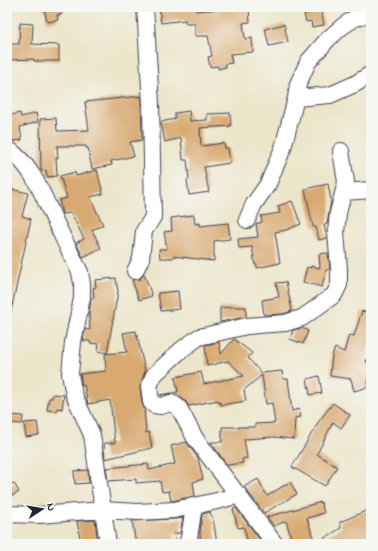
<svg xmlns="http://www.w3.org/2000/svg" width="378" height="551" font-family="'Indie Flower',sans-serif">
<style>
.building{fill:#d8a971}
.lines{fill:none;stroke-linecap:round;stroke-linejoin:round}
.minor-casing{stroke:#403f50;stroke-width:18}
.minor{stroke:#fff;stroke-width:16}
</style>
<rect width="100%" height="100%" fill="#f6f6f2"/>
<filter id="ink" filterUnits="userSpaceOnUse"><feTurbulence type="fractalNoise" baseFrequency=".025" numOctaves="2"/><feDisplacementMap in="SourceGraphic" scale="8" xChannelSelector="R" yChannelSelector="G"/><feConvolveMatrix kernelMatrix="1 2 1 2 8 2 1 2 1" color-interpolation-filters="sRGB"/></filter>
<filter id="wash" filterUnits="userSpaceOnUse"><feTurbulence type="fractalNoise" baseFrequency=".012" numOctaves="4" result="noise"/><feDisplacementMap in="SourceGraphic" scale="16" xChannelSelector="R" yChannelSelector="G"/><feGaussianBlur stdDeviation="0.9" result="paint"/><feColorMatrix in="noise" values="0 0 0 0 0 0 0 0 0 0 0 0 0 0 0 0 0 1.4 0 .05"/><feComposite in="paint" operator="in"/></filter>
<g filter="url(#wash)">
<rect width="100%" height="100%" fill="#ebe5c9"/>
<g id="blocks">
<path class="building" d="M44,7H61L62,14L57,15L58,20L47,22Z
M159,7H196V11L224,9V7H249L250,22L243,23L245,39L252,38L253,52L230,54L232,63L225,64L226,67L218,69V66L210,67L208,57L212,56L208,36H195V24H186L185,20L161,23Z
M321,10L324,25L312,27L311,21L306,22L304,14Z
M20,23L33,24L32,44L59,45V61H34V59L8,60L7,44H19Z
M284,24L288,42L269,46L265,29Z
M141,96L142,140L130,142L134,156L111,161L112,165L92,169L88,148H86V146H57L58,158H56L57,176L47,177L46,170L41,171L40,119L56,118L57,131L89,130L85,102Z
M189,111L190,121L207,120V114L230,113L231,126L200,128L201,146L224,143L225,148H228L230,163L204,167L209,192L189,195L187,180L189,179L187,160H183L181,138L165,142L161,122L175,119V113Z
M20,113L21,117L36,113L38,122L20,127L22,140L14,141L7,139V116Z
M97,170L103,194L90,197L103,225L92,230L101,248L83,257L76,243L84,239L71,213L62,214L59,200L67,198L60,176L75,172L76,176Z
M328,184L331,201L327,224L324,225L327,238L319,240L316,227H313L305,189Z
M7,188L28,193L22,216L31,219L11,311H7Z
M292,201L301,224L286,230L275,232L280,263L257,268V265H255L252,247L239,248L238,239L258,237L256,224L262,222L261,216L280,213L278,206Z
M194,215L195,224L200,223V226L228,223L230,239L214,241V261L173,256V258H160L159,249H167L164,232L172,231L171,218Z
M327,253H328L330,269L326,270L322,287L303,282L307,267L311,268V266L320,268L319,254Z
M144,274L152,296L139,300L132,280L140,279Z
M116,278L118,292L107,353L98,351L99,344L90,343V341H83L85,329L90,330L89,312L91,298H94L93,288L96,287L95,280Z
M286,282L292,311L283,314L264,315L262,300L279,297L276,283Z
M178,291L180,309L161,311L158,293Z
M229,307H246V317L220,322V308Z
M362,311L371,314V324L369,332H371V339L367,355H368L366,362L371,364L368,382L369,387L354,391L351,379L330,376L332,355L335,348L344,352L349,335L354,336Z
M302,328L308,331L303,344L290,339L293,330Z
M136,331L145,371L140,387L142,403L144,408L146,433L149,432L152,448L105,459L104,443H115L110,400L88,404L84,385L82,386L80,374L106,371L105,354L127,352L123,333Z
M234,339L252,353L248,358L261,373L282,371L283,379H288L292,411L299,409L301,417L295,418L294,439L274,437L244,439L247,458L242,459L243,463L227,465L211,443V442H222V427H255V424L275,423L272,403L266,404L262,375L244,390L246,401L221,405L220,402L219,403L218,400L189,406L185,401L177,395L169,394L160,395L178,392L175,377L201,372L204,384L244,376L228,361L207,366L205,345L219,342L221,354Z
M319,376L322,393L310,395L307,379Z
M53,394L64,395L62,409L57,408V411L47,410L49,398H52Z
M333,403L350,415L341,428L333,422L317,454L337,467L325,486L292,467L319,421Z
M11,415L23,416L22,424L10,423Z
M37,422L39,435L26,437L24,423Z
M186,442L198,458L203,479L193,482L195,496L171,501L169,491L162,492L160,481L136,483V479L108,481L106,468L148,464L149,470L175,464L171,446Z
M88,470L89,483L75,484L74,471Z
M258,479L267,496L290,482L297,494L264,513L244,487Z
M14,483L19,492L7,498V486Z
M321,502L324,513L307,518L315,544H293L286,521L274,526L267,517Z
M236,508L263,544H248L244,527L238,528L233,509Z
M368,510L371,518V544H315L341,528L340,522Z
M210,512L214,524L217,544H201L200,532L202,514Z
M183,518L180,533L174,534L176,544H136L132,521L175,519Z
M95,520L98,543L81,544L77,521Z"/>
</g>
</g>
<g filter="url(#ink)">
<use href="#blocks" fill-opacity="0" stroke="#403f50" stroke-width="1"/>
<g class="lines">
<g class="minor-casing">
<path id="minor" d="M296,98L330,95L355,84L371,74
M7,148C32,165 42,193 54,219C63,237 71,255 80,272L82,284V298L73,342L70,374L74,395L92,435L108,544
M344,192L371,190
M247,220L254,204L268,184L283,148L296,98L298,84L308,62L328,39L343,26L355,18L371,13
M135,271L141,259L144,231L153,217L151,104L145,7
M7,514L39,515L102,510L138,512L174,510L217,501L239,495
M187,544L189,538L194,506
M275,544L195,438L179,408L174,404L171,403L161,406L154,405L151,402L149,386L154,375L181,350L199,337L247,326L285,323L302,318L334,295L339,285V269L336,232L338,213L346,182L341,151"/>
</g>
<use href="#minor" class="minor"/>
</g>
</g>
<rect width="378" height="551" fill="none" stroke="#f6f6f2" stroke-width="24"/>
<g transform="translate(42 509) rotate(78)" stroke="#f6f6f2" stroke-width="3" paint-order="stroke">
<path d="M0-3L7 15L0 10L-7 15Z" fill="#22223b"/>
<text y="-6" font-size="11" font-weight="bold" text-anchor="middle" fill="#22223b">N</text>
</g>
</svg>
